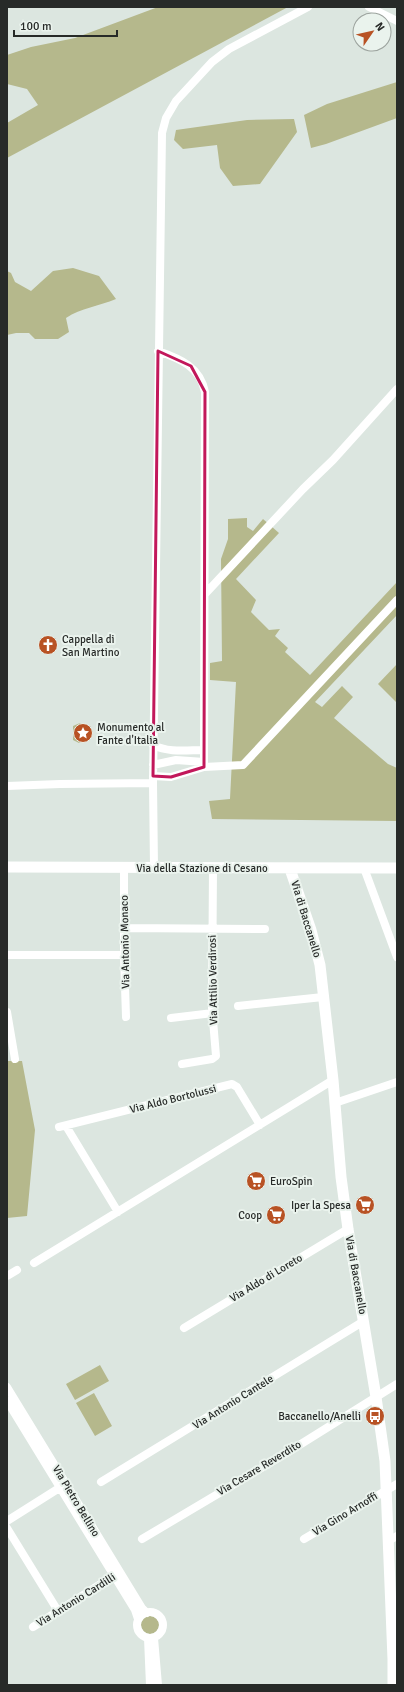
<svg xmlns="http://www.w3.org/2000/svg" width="404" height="1692" font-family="Signika,sans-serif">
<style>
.green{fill:#b5b88c}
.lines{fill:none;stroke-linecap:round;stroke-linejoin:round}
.street{stroke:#fff;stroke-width:8}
.secondary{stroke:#fff;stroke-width:11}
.marked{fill:none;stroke:#c2185b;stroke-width:3;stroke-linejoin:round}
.labels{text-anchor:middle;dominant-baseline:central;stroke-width:4;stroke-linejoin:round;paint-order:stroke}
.poi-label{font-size:11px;fill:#272a28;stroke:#eaf3ed;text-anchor:start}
.street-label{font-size:11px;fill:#272a28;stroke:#eaf3ed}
</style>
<rect width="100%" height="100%" fill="#dce6e0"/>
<path class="green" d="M158,7H288L7,158V123L38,105L27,89L7,84V55L31,47L75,38Z
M397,82V118L326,144L311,148L304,115L327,104Z
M294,119L297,132L260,184L233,186L220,168L217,145L183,149L174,140L176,130L247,120Z
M73,268L99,276L116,299C99,306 81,308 66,318L69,332L58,339H35L29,333H16L7,335V271L11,273L15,282L31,291L53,271Z
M247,518V527L253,531L263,519L279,533L236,579L256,600L251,612L269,630L280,629L275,636L288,648L285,652L310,675L397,582V615L315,702L322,707L342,686L353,697L334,718L388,764L397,768V821L212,819L209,801L230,799L236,682L210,680V663L222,661L221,559L228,539V519Z
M397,664V703L378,684Z
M80,723L93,731L92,736L79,743L73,740V726Z
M7,1061H22L35,1130L27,1216L7,1218Z
M100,1365L109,1381L75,1400L66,1384Z
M94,1393L112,1426L95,1436L76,1403Z
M141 1625a9 9 0 1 1 18 0a9 9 0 1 1-18 0Z"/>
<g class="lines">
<path class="street" d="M369,7L397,21
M158,351C181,359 200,367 205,392L204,767
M205,594L303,489L333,460L397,389
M153,745C169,753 187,750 204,750
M153,765L176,760L204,762
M153,776L171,777L204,767L243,765L397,600
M7,786L60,784L153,783
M124,868V955L126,1017
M154,868L153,783L162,133L166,118L176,101L212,62L229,49L308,7
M364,868L397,957
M124,928L265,929
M7,955H124
M238,1006L323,997
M7,1012L15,1059
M171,1018L213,1013
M182,1064L212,1059L216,1056L212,1008L213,868
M335,1103L397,1082
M66,1126L118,1212
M59,1127L232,1084L237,1087L260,1125
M34,1263L333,1080
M7,1276L17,1270
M184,1328L348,1229
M7,1387L142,1608L147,1613
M7,1401L135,1610L138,1619
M101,1482L364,1321
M7,1521L64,1485
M7,1528L58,1611
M142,1539L285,1454L397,1384
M304,1539L397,1484
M388,1541L397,1536
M137 1625a13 13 0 1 1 26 0a13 13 0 1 1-26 0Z
M33,1627L118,1573
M148,1638L150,1685
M154,1638L158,1685"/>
<path class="secondary" d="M7,867L397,868
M290,869L311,930L320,965L333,1080L341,1177L348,1229L376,1397L385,1461L393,1659V1685"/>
</g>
<path class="marked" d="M158,351L191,366L205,392L204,767L171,777L153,776Z"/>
<defs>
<g id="church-disc" transform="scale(1)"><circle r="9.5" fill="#b85224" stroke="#eaf3ed"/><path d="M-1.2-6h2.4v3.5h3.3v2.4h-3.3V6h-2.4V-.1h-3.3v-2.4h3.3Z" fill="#fff"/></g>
<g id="sight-disc" transform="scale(1)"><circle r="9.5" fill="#b85224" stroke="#eaf3ed"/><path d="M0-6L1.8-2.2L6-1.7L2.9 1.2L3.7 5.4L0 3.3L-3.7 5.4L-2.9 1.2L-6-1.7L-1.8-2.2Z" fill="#fff"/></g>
<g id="supermarket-disc" transform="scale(1)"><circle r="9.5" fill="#b85224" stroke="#eaf3ed"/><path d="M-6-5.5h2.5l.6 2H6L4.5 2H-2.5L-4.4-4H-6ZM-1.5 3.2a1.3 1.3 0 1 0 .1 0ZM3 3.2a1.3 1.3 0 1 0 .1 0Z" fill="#fff"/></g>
<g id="bus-disc" transform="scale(1)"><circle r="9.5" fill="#b85224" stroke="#eaf3ed"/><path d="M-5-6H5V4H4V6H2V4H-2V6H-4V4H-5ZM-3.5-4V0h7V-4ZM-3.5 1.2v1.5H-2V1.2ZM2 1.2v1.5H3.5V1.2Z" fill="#fff"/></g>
</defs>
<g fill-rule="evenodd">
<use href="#church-disc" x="48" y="645"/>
<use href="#sight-disc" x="83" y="733"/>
<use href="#supermarket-disc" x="256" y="1181"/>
<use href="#supermarket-disc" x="365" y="1205"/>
<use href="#supermarket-disc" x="276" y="1215"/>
<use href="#bus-disc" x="375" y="1416"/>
</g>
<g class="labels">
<g class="poi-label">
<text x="62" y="639">Cappella di<tspan x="62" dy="13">San Martino</tspan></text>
<text x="97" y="727">Monumento al<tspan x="97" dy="13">Fante d'Italia</tspan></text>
<text x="270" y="1181">EuroSpin</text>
<text x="351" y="1205" text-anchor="end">Iper la Spesa</text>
<text x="262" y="1215" text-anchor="end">Coop</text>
<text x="361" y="1416" text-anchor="end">Baccanello/Anelli</text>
</g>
<g class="street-label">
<text x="202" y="868">Via della Stazione di Cesano</text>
<text transform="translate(306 919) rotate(73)">Via di Baccanello</text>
<text transform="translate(125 942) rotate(-91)">Via Antonio Monaco</text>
<text transform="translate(213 980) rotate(-91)">Via Attilio Verdirosi</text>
<text transform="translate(173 1099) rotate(-14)">Via Aldo Bortolussi</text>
<text transform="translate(356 1275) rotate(80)">Via di Baccanello</text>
<text transform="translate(266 1278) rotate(-31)">Via Aldo di Loreto</text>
<text transform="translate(233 1402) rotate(-32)">Via Antonio Cantele</text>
<text transform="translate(259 1468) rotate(-31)">Via Cesare Reverdito</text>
<text transform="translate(76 1501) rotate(59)">Via Pietro Bellino</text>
<text transform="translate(345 1514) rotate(-31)">Via Gino Arnoffi</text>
<text transform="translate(76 1600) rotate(-32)">Via Antonio Cardilli</text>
</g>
</g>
<rect width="404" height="1692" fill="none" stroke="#272a28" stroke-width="16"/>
<g transform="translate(372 32) rotate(56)"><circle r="19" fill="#eaf3ed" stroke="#9ca39e"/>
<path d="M0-3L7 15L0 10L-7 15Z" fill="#b85224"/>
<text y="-6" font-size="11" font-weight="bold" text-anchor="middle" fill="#272a28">N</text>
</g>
<path d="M14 30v6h103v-6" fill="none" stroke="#272a28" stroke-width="2"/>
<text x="20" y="30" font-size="12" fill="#272a28" stroke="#eaf3ed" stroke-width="3" paint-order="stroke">100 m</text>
</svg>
